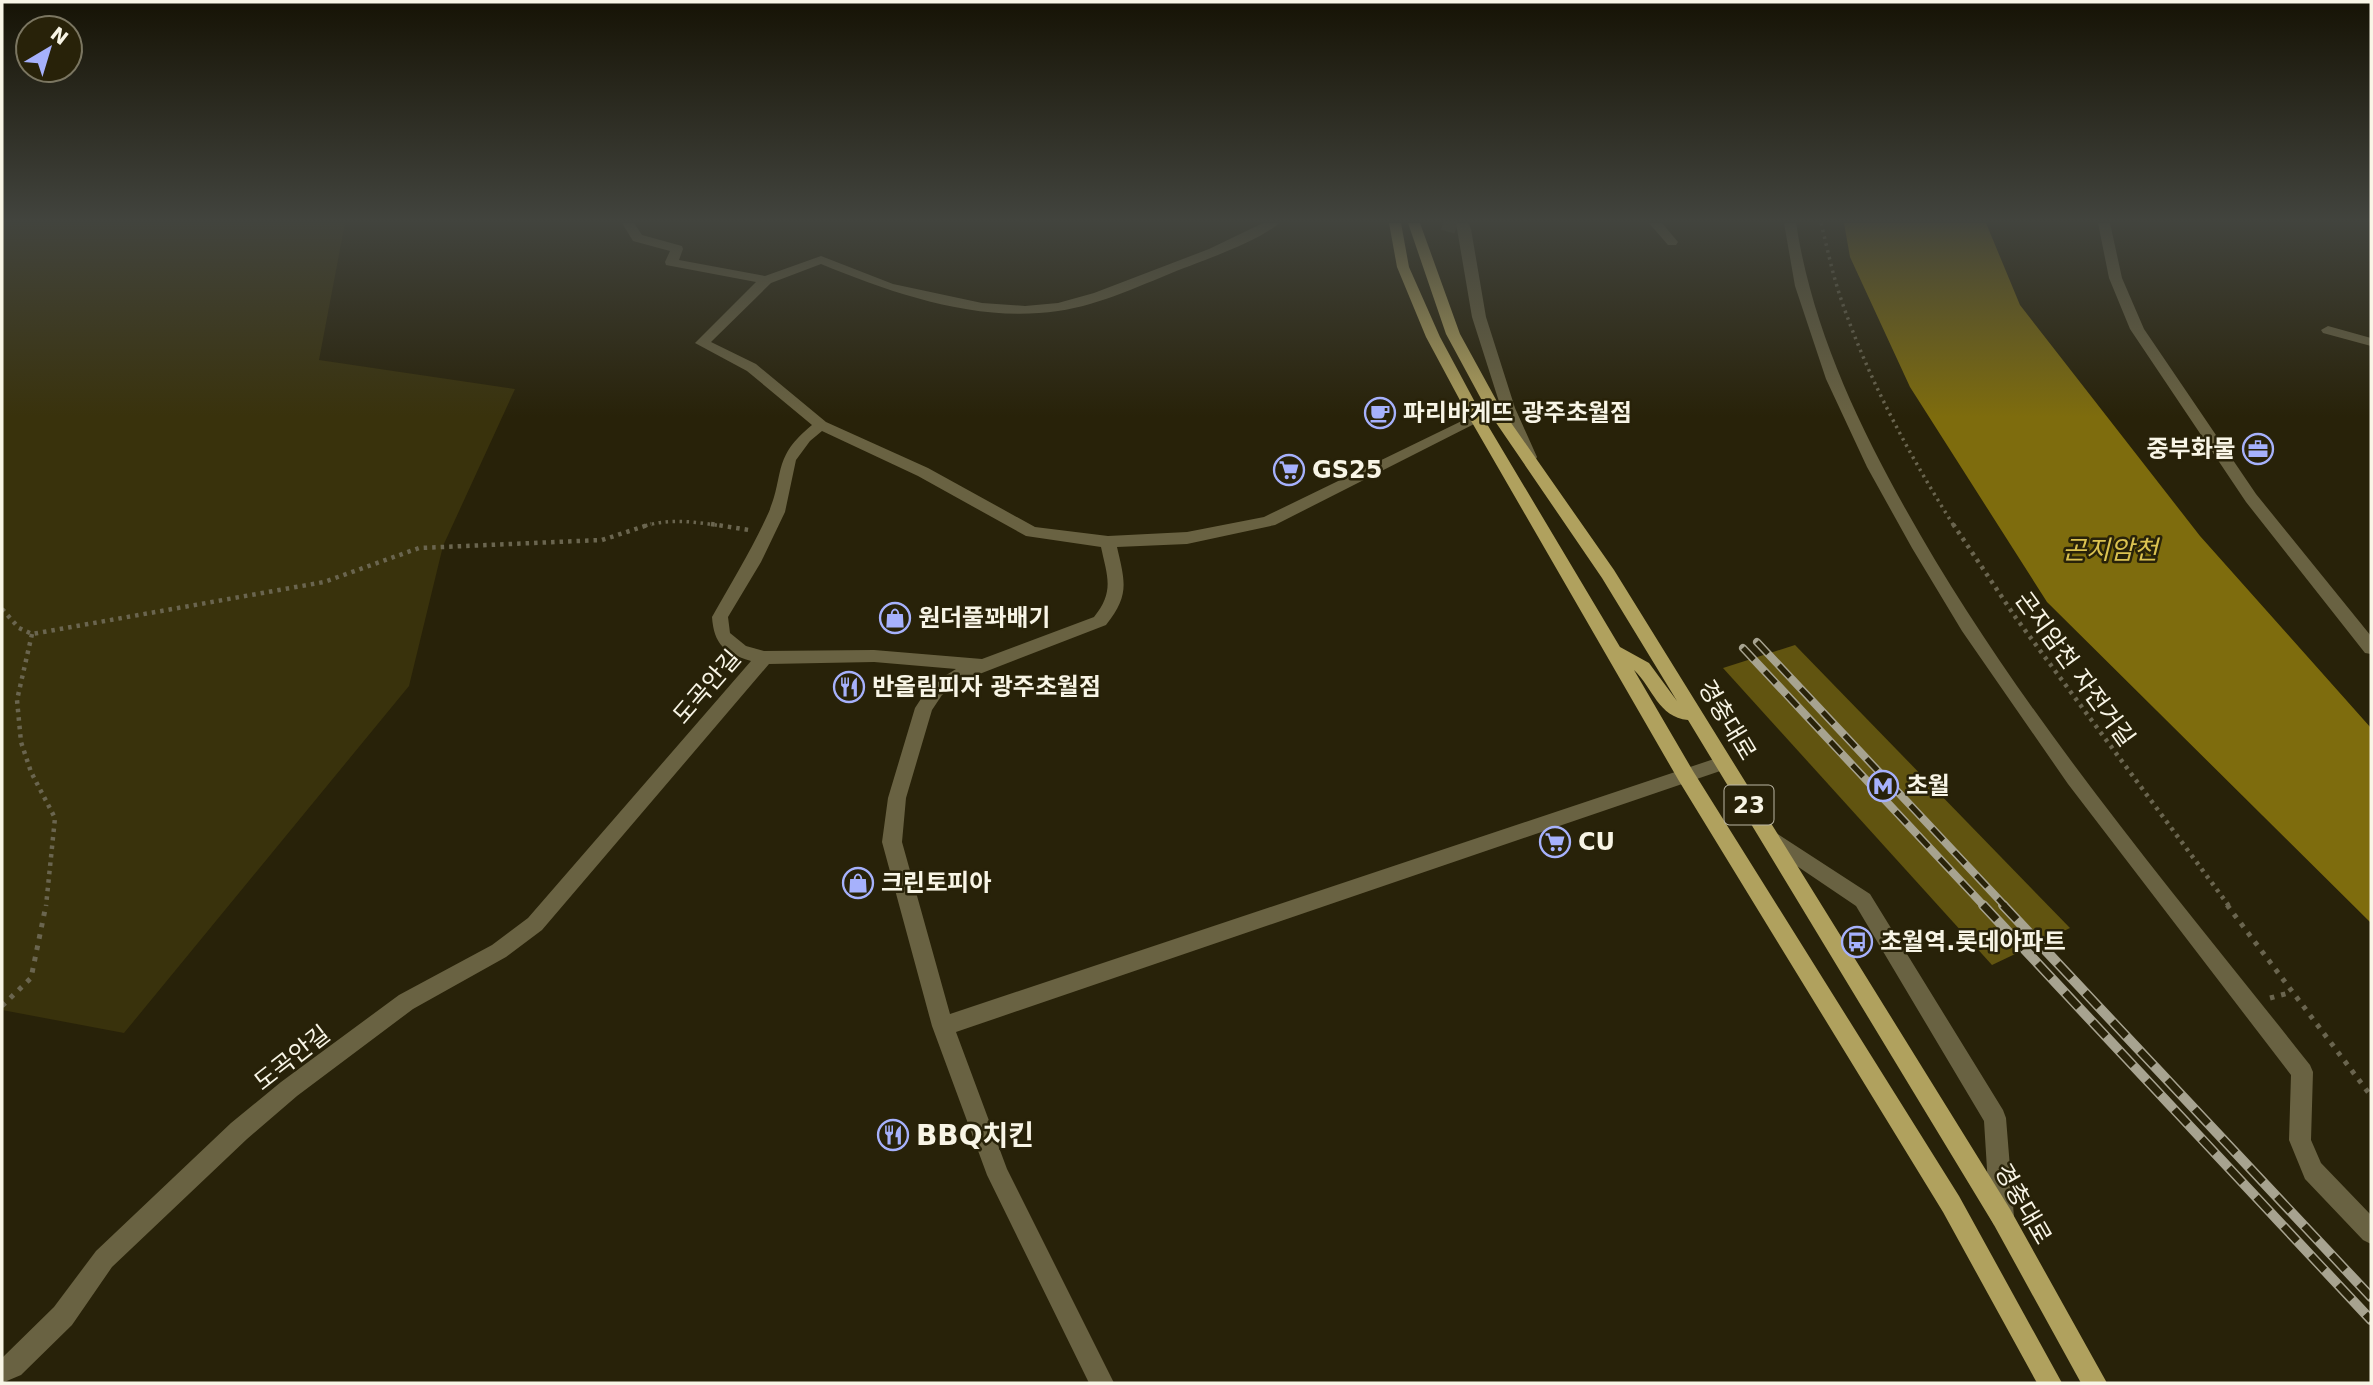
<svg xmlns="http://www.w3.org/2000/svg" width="2373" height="1385" font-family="'DejaVu Sans','Noto Sans KR',sans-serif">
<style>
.green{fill:#39320c}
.water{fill:#7e6c0d}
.building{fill:#615410}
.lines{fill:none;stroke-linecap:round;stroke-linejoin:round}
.minor-tunnel{stroke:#47422a;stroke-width:14;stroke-dasharray:14 7;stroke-linecap:butt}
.path-far2{stroke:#6a654f;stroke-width:3.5;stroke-dasharray:2.5 4.5;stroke-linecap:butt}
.path-far1{stroke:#6a654f;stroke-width:4.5;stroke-dasharray:3.5 5;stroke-linecap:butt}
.path{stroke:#6a654f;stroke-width:5;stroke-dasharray:4.5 7;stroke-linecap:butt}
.minor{fill:#696242;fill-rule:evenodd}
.major{fill:#b0a15e;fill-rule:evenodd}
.rail-far1-casing{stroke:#a7a390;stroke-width:8}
.rail-casing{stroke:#a7a390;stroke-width:10}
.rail-far1{stroke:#282209;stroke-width:5;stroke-dasharray:16;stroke-linecap:butt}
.rail{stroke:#282209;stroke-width:7;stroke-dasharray:20;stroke-linecap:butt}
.labels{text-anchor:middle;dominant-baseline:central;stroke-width:5;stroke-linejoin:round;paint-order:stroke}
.shield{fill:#282209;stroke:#bab6a4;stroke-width:2}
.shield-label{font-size:23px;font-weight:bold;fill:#f8f5e6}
.poi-label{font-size:24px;font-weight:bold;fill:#f8f5e6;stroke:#282209;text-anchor:start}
.street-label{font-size:24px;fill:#f8f5e6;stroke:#282209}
.water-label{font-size:26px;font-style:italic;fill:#dcc351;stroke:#282209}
.near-poi-label{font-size:28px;font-weight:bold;fill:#f8f5e6;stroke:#282209;text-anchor:start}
</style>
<rect width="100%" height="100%" fill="#282209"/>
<path class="green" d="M2,223H345L319,360L515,389L443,546L409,686L124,1033L2,1010Z"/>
<path class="water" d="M1844,223H1986L2020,305L2200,536L2371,728V923L2047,602L1910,387L1850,257Z"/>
<path class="building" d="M1795,645L2070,928L1992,965L1723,668Z"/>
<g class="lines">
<path class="minor-tunnel" d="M1443,223L1465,229"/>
<path class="path-far2" d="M1821,223C1827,247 1832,272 1840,296C1867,377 1908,453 1954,526
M645,526C670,518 697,522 722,526"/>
<path class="path-far1" d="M711,524L749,530
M1953,524L2016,618L2229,906
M2,609L19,628L32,634L324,582L419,548L602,540L651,524
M32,634L17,700L21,742L31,772L55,818L46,906"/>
<path class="path" d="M2227,905L2371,1096
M2270,998L2292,992
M2,1006L31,978L46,905"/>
<path class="minor" d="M622,223H634L642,235L682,246L683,249L679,260L765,276L821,256L893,284L982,303L1025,306L1058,303L1094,293L1209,249L1263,223H1279C1261,240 1208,259 1184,268C1143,284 1101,305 1058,311C978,323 894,294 821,264L771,283L711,342L756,364L826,422L928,468L1035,527L1108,536L1187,532L1264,517L1472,416L1477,414L1484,419L1275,525L1187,544L1117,547C1125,582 1130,595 1106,625L964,680L942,695L932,710L906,798L902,842L950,1014L1723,756L1729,758L1732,763L1729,768L956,1032L1007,1169L1114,1383H1089L987,1175L932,1026L882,842L888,798L915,708L930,685L956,669L874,662L769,664L542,930L506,957L413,1009L297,1096L247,1139L112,1267L72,1325L21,1375L2,1383V1358L54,1307L96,1251L231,1123L281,1082L399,995L492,945L528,918L751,661C725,653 714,645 712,617C731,583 751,551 767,516C786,476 770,459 812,425L747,371L695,343L756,282L666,265L665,262L670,251L633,241ZM822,431L918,476L1026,536L1101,547C1107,576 1115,591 1094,617L982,659L874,650L764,651L746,646L730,633L728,617L761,562L785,512L796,460L810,441Z
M1456,223H1468L1471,229L1486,317L1515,408L1537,457L1535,461H1525L1501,408L1472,317Z
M1649,223H1662L1678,242L1676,245H1668Z
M1784,223H1796C1812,326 1855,418 1905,508C2017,709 2168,885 2310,1065L2313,1072L2311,1140L2321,1163L2371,1215V1244L2363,1240L2305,1179L2289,1140L2291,1075L2068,784L1962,631L1912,548L1867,467L1826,379L1795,286Z
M2098,223H2110L2122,278L2144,329L2256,494L2371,636V654L2365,653L2246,502L2130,329L2109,278Z
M2328,326L2371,338V346L2323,333L2321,330Z
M1770,829L1870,894L2003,1110L2006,1118L2014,1217L2010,1225L2002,1229L1994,1225L1990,1217L1984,1121L1856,906L1763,843L1760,837L1763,831Z"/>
<path class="major" d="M1389,223H1401L1409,267L1440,337L1484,419L1620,647L1649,663L1677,701L1602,578L1486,408L1446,334L1408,223H1420L1460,334L1500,407L1614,570L2010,1209L2107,1383H2081L1994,1225L1688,720C1658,717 1653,688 1634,670L1693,771L1959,1196L2062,1383H2037L1943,1212L1679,781L1470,419L1426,337L1397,267Z"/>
<g class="rail-far1-casing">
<path id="rail-far1" d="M1757,642L2005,906
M1743,648L1984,906"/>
</g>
<g class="rail-casing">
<path id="rail" d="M1983,905L2371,1320
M2003,905L2371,1297"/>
</g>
<use href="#rail-far1" class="rail-far1"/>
<use href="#rail" class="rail"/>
</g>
<linearGradient id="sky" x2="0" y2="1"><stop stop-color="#161305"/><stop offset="0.53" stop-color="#42443e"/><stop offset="1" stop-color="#42443e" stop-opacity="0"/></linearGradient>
<rect width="2373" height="417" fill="url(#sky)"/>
<defs>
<g id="cafe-ring" transform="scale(1.575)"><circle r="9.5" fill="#282209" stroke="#a6b1fc" stroke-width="1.5"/><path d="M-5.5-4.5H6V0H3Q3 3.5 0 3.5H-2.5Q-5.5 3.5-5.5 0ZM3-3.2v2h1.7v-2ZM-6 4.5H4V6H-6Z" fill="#a6b1fc"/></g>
<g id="office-ring" transform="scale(1.575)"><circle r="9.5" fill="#282209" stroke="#a6b1fc" stroke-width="1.5"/><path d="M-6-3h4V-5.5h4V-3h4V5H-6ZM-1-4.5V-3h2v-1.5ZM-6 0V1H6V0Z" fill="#a6b1fc"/></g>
<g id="supermarket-ring" transform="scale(1.575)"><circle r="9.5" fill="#282209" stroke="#a6b1fc" stroke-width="1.5"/><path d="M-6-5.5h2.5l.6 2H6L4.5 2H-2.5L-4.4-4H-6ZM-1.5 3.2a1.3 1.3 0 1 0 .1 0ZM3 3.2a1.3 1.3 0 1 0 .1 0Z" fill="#a6b1fc"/></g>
<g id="shop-ring" transform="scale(1.575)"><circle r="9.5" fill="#282209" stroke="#a6b1fc" stroke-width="1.5"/><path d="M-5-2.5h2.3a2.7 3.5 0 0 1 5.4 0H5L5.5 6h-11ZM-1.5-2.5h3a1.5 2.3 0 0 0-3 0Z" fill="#a6b1fc"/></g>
<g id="restaurant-ring" transform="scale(1.575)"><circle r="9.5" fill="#282209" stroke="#a6b1fc" stroke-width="1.5"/><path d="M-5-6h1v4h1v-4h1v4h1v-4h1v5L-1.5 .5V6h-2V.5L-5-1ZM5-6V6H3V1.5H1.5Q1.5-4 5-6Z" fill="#a6b1fc"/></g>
<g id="metro-ring" transform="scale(1.575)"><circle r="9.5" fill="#282209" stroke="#a6b1fc" stroke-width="1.5"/><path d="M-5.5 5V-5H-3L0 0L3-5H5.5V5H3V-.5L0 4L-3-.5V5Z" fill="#a6b1fc"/></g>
<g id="bus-ring" transform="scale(1.575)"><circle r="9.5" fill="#282209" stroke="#a6b1fc" stroke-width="1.5"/><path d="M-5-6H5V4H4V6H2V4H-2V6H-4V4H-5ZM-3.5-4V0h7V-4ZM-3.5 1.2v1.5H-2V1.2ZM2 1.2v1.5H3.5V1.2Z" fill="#a6b1fc"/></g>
</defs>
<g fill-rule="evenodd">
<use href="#cafe-ring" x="1380" y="413"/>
<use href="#office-ring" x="2258" y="449"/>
<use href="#supermarket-ring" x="1289" y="470"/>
<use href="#shop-ring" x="895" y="618"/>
<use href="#restaurant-ring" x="849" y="687"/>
<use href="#metro-ring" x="1883" y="786"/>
<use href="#supermarket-ring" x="1555" y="842"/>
<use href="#shop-ring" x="858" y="883"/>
<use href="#bus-ring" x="1857" y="942"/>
<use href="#restaurant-ring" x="893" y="1135"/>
</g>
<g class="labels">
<rect class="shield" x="1724.5" y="785.5" width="49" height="39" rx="5"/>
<g class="shield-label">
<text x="1749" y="805">23</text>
</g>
<g class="poi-label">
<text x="1403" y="413">파리바게뜨 광주초월점</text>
<text x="2235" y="449" text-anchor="end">중부화물</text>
<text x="1312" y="470">GS25</text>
<text x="918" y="618">원더풀꽈배기</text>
<text x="872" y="687">반올림피자 광주초월점</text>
<text x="1906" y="786">초월</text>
<text x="1578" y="842">CU</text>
<text x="881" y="883">크린토피아</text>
<text x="1880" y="942">초월역.롯데아파트</text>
</g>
<g class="street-label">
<text transform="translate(2075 669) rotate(54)">곤지암천 자전거길</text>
<text transform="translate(707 687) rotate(-49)">도곡안길</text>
<text transform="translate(1727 720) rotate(59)">경충대로</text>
<text transform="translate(292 1058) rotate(-38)">도곡안길</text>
<text transform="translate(2023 1204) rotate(60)">경충대로</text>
</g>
<g class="water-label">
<text x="2110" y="550">곤지암천</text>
</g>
<g class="near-poi-label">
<text x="916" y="1135">BBQ치킨</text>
</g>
</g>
<rect width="2373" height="1385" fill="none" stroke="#f8f5e6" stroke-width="7"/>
<g transform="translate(49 49) rotate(38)"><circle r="33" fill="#282209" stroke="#7b7661" stroke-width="2"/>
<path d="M0-5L12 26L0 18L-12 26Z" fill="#a6b1fc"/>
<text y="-10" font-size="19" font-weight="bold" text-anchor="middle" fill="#f8f5e6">N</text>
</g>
</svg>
